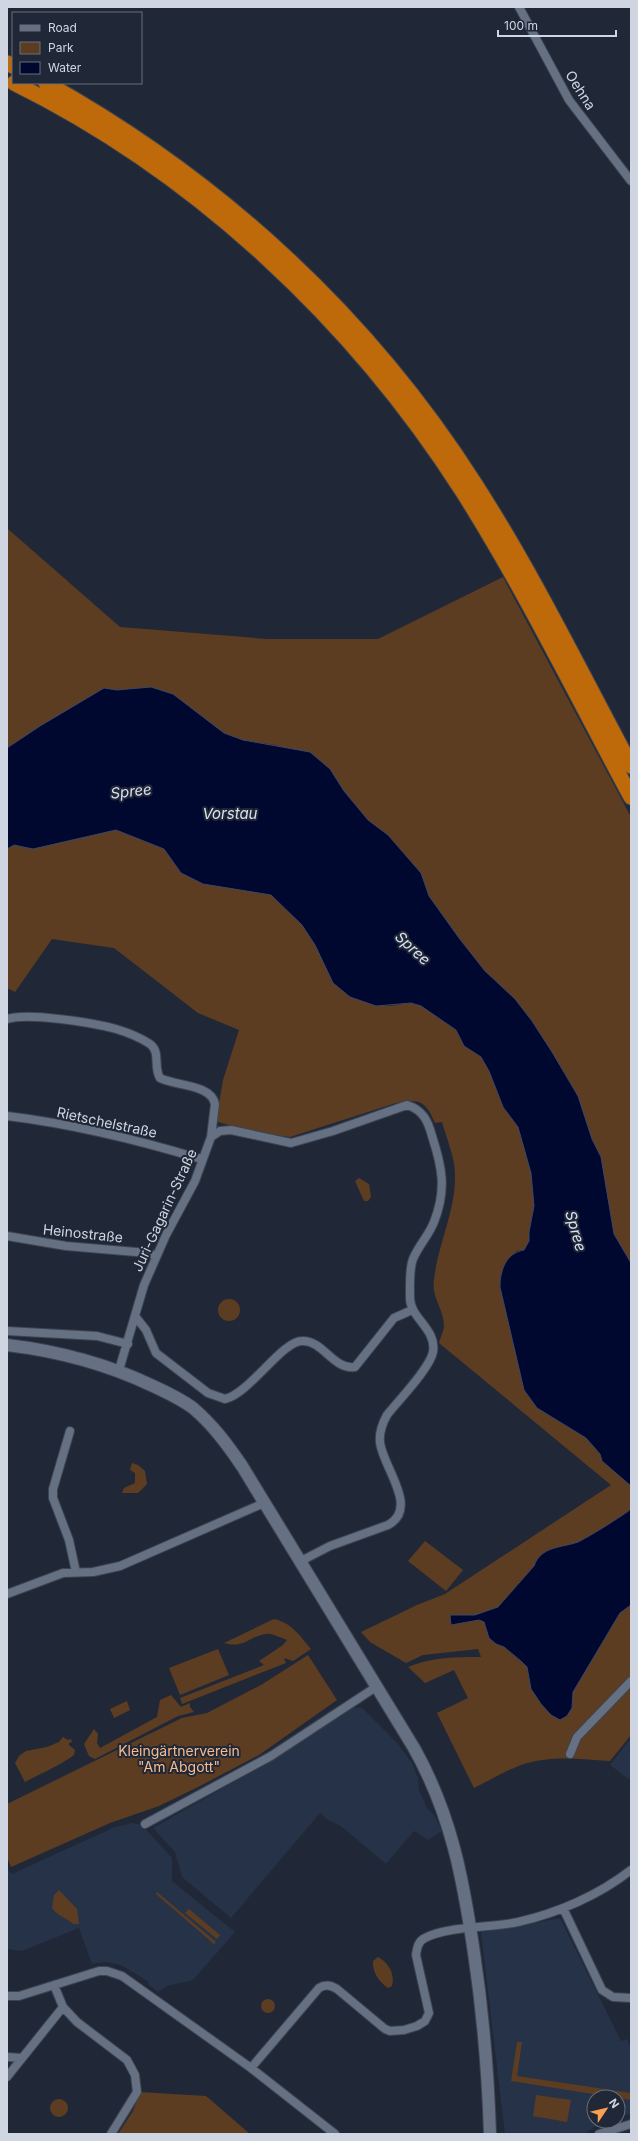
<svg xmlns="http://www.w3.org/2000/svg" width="638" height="2141" font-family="Inter,sans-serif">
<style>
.built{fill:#263247}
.green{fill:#5d3d22}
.water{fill:#000830;stroke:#3e4665}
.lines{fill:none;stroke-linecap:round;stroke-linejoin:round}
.street-casing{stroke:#3d4451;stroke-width:10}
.secondary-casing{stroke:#3d4451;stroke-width:14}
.highway-casing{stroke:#3d4451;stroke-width:17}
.street{stroke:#667083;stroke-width:8}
.secondary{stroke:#667083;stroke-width:12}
.highway{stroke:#be6a0b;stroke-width:15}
.labels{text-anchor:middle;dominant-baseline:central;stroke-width:4;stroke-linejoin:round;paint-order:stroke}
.street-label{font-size:14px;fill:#d0d6e1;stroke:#202838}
.park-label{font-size:14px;fill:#f6bc8e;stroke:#202838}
.water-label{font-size:15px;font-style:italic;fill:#d9e1f0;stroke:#202838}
</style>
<rect width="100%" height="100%" fill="#202838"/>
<path class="built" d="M361,1707L398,1744L412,1763L418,1778L419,1790L427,1808L434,1815L442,1831L428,1840L414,1831L386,1864L341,1826L328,1820L320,1813L231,1918L182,1877L175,1852L153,1828L269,1762L353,1708Z
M631,1738V1781L610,1765Z
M132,1823L142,1825L172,1858V1881L235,1932L193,1980L167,1986L158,1992L148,1984L149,1982L121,1965L106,1962L92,1964L79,1928L22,1951L7,1949V1869L12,1874L115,1827Z
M560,1918L621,2041L627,2039L631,2048V2114L618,2117V2097H594V2121H604L584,2134H505L481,1932Z"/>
<path class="green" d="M8,529L120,627L267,639H378L503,577L631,817V1263L614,1234L601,1157L592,1139L578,1096L552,1052L532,1021L515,999L485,971L459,938L429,896L421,873L388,835L368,820L344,791L330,769L276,745L243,740L224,733L201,717L151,687L117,690L104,688L7,748Z
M116,830L164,849L181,873L271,895L302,925L350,997L376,1006H390L411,1003L421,1006L456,1030L464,1046L481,1056L489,1071L503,1107L518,1127L531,1173L534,1206L529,1232V1241L524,1250L516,1251L500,1277V1287L524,1390L537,1408L586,1438L600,1454L602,1461L631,1486V1509C624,1515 587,1538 578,1542C561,1548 541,1546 534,1566L498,1607L475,1615H450L451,1625L479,1620L484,1622L489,1638L496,1644L504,1647L527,1667L531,1689L551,1715L572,1708L573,1692L620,1613L631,1605V1735L610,1761C581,1759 549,1755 521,1765C505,1771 490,1780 474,1788L437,1713L468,1698L454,1670L425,1683L408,1667C432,1657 455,1657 481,1657L478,1649L423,1655L406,1663L370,1642L361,1632L417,1605L445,1594L611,1485L439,1343C440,1338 444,1331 444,1326C444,1309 431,1297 434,1280C438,1241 460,1203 454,1163C451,1149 446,1135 442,1122L435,1123C425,1100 420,1099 396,1103L290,1137C280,1136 220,1124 216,1121L223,1080L239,1030L198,1013L114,948L52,939L15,992L7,988V849L14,845L33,849Z
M359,1178L369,1184L371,1197L368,1201H364L355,1181Z
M218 1310a11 11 0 1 1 22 0a11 11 0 1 1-22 0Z
M132,1463L138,1465L145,1471L147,1484L138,1493H122L124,1488L135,1483V1473L130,1470Z
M425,1541L463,1570L446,1591L408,1561Z
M274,1619C292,1623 300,1636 311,1649L293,1661L284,1658L286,1663L182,1704L180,1698L264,1665L259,1661L283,1645L287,1640C281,1638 272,1633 266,1634C249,1636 244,1649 224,1643Z
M218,1649L229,1675L180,1695L169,1668Z
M308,1655L337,1700L259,1755L198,1787L159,1806L110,1823L11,1867L7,1857V1804L182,1718L207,1713L261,1685Z
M171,1695L181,1707L190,1703V1707L194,1712L178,1716L95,1759L89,1756L84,1744L94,1729L98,1734L97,1743L100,1748L157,1717L160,1700Z
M127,1701L130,1710L114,1718L110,1709Z
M63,1737L68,1740L71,1739L72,1742L69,1743V1745L75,1750L74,1755C59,1766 42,1773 25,1782L15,1763L19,1756L26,1751L47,1747L59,1742Z
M59,1890L77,1909L79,1924H73C66,1917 58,1917 52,1908L54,1895Z
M157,1892L216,1942L214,1944L156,1894Z
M189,1909L220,1935L217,1939L185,1913Z
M378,1957C389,1963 395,1974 392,1986L388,1988C379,1982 372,1972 373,1961Z
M261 2006a7 7 0 1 1 14 0a7 7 0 1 1-14 0Z
M517,2042H522L517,2076L631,2093V2100L511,2081Z
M140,2092L206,2096L250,2134H118L133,2111Z
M536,2095L571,2100L567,2122L533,2116Z
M50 2108a9 9 0 1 1 18 0a9 9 0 1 1-18 0Z"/>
<path class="water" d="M151,687L173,694L224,733L243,740L310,752L330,769L344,791L368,820L388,835L421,873L429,896L459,938L485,971L515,999L532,1021L552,1052L578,1096L592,1139L601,1157L614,1234L631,1263V1486L602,1461L600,1454L586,1438L537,1408L524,1390L500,1287C500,1270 506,1253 524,1250L529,1241V1232L534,1206L531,1173L518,1127L503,1107L489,1071L481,1057L464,1046L456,1030L421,1006L411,1003L376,1006L350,997L333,983L315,945L302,925L271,895L203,884L181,873L164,849L116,830L33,849L14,845L7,849V748L40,726L104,688L117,690Z
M631,1509V1605L620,1613L573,1692L572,1708L567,1716L560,1720L551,1715L541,1704L531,1689L527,1667L521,1661L504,1647L496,1644L489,1638L484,1622L479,1620L451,1625L450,1615H475L498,1607L534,1566C541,1546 561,1548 578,1542C587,1538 624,1515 631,1509Z"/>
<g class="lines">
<g class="street-casing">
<path id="street" d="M519,7L569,100L631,181
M7,1019C27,1012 94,1023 116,1029C126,1032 141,1038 150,1044C161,1052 153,1067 160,1078C175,1086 211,1084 215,1104L211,1137
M7,1116C73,1124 138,1140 201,1159
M7,1236L66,1246L148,1253L156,1256
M135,1316L146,1330L156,1353L208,1393L225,1399C250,1393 282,1341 302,1341C323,1340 333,1370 355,1367L394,1318L412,1310
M7,1331L97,1336L128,1344
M119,1370L144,1285L166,1235L195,1181L211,1137L220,1131L231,1130L291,1143L333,1131L407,1105C423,1110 428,1121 432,1136C442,1167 447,1189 434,1222C429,1235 419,1245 413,1259C409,1269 410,1287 410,1298C410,1318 437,1329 433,1352C430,1368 398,1401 387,1415C382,1424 379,1432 380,1442C382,1466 420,1508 388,1525L330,1546L299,1562
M70,1431L53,1489V1498L69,1540L76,1572
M7,1594L63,1573L93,1572L120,1566L264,1503
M570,1754L577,1737L631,1681
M145,1824L271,1756L376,1687
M563,1908L602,1990L613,1997L631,1998
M7,1996H19L99,1971H107L122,1976L251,2068L335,2134
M63,2007L77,2022L127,2060L135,2075L137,2092L111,2134
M7,2057L22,2058
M251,2068L319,1988C325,1984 331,1985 337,1989L385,2029L390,2031L404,2030L417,2026L425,2021L429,2013L416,1955C417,1948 418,1941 425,1938C447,1926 492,1928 518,1922C558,1913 599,1895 631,1870
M7,2077L63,2007L54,1985
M599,2134L631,2124"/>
</g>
<g class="secondary-casing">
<path id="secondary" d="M7,1345C58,1351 107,1364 153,1386C166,1392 181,1399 193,1408C213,1425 227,1444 242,1466L414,1748C451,1814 463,1878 474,1953C483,2013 488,2073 490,2134"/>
</g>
<g class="highway-casing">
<path id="highway" d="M7,63L13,66
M14,83C196,173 354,321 463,492C525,590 576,695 631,797
M46,83C220,180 368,316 475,484C533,574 580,671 631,766"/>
</g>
<use href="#street" class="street"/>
<use href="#secondary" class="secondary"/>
<use href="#highway" class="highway"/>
</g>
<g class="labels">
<g class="street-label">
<text transform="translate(581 90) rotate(58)">Oehna</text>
<text transform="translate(107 1122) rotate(12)">Rietschelstraße</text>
<text transform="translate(164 1210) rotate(-65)">Juri-Gagarin-Straße</text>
<text transform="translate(83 1233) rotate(6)">Heinostraße</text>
</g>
<g class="park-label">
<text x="179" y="1750">Kleingärtnerverein<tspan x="179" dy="16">"Am Abgott"</tspan></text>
</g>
<g class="water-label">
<text transform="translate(131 791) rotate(-6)">Spree</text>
<text x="230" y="813">Vorstau</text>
<text transform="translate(413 948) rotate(43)">Spree</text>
<text transform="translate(576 1231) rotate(74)">Spree</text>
</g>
</g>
<rect width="638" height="2141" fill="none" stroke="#d0d6e1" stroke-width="16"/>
<rect x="12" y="12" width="130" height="72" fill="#202838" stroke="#666e7c"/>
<rect x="20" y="25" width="20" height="6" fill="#667083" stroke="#666e7c"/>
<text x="48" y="32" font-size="12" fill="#d0d6e1">Road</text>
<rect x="20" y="42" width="20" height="12" fill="#5d3d22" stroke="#666e7c"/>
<text x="48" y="52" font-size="12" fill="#d0d6e1">Park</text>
<rect x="20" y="62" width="20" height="12" fill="#000830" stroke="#666e7c"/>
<text x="48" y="72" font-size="12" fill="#d0d6e1">Water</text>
<g transform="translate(606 2109) rotate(55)"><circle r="19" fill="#202838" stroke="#666e7c"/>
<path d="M0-3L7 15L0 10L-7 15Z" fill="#fa9f4f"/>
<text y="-6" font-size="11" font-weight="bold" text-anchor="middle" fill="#d0d6e1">N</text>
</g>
<path d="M498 30v6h118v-6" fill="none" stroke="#d0d6e1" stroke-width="2"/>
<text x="504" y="30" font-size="12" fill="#d0d6e1" stroke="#202838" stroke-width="3" paint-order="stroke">100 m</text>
</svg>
